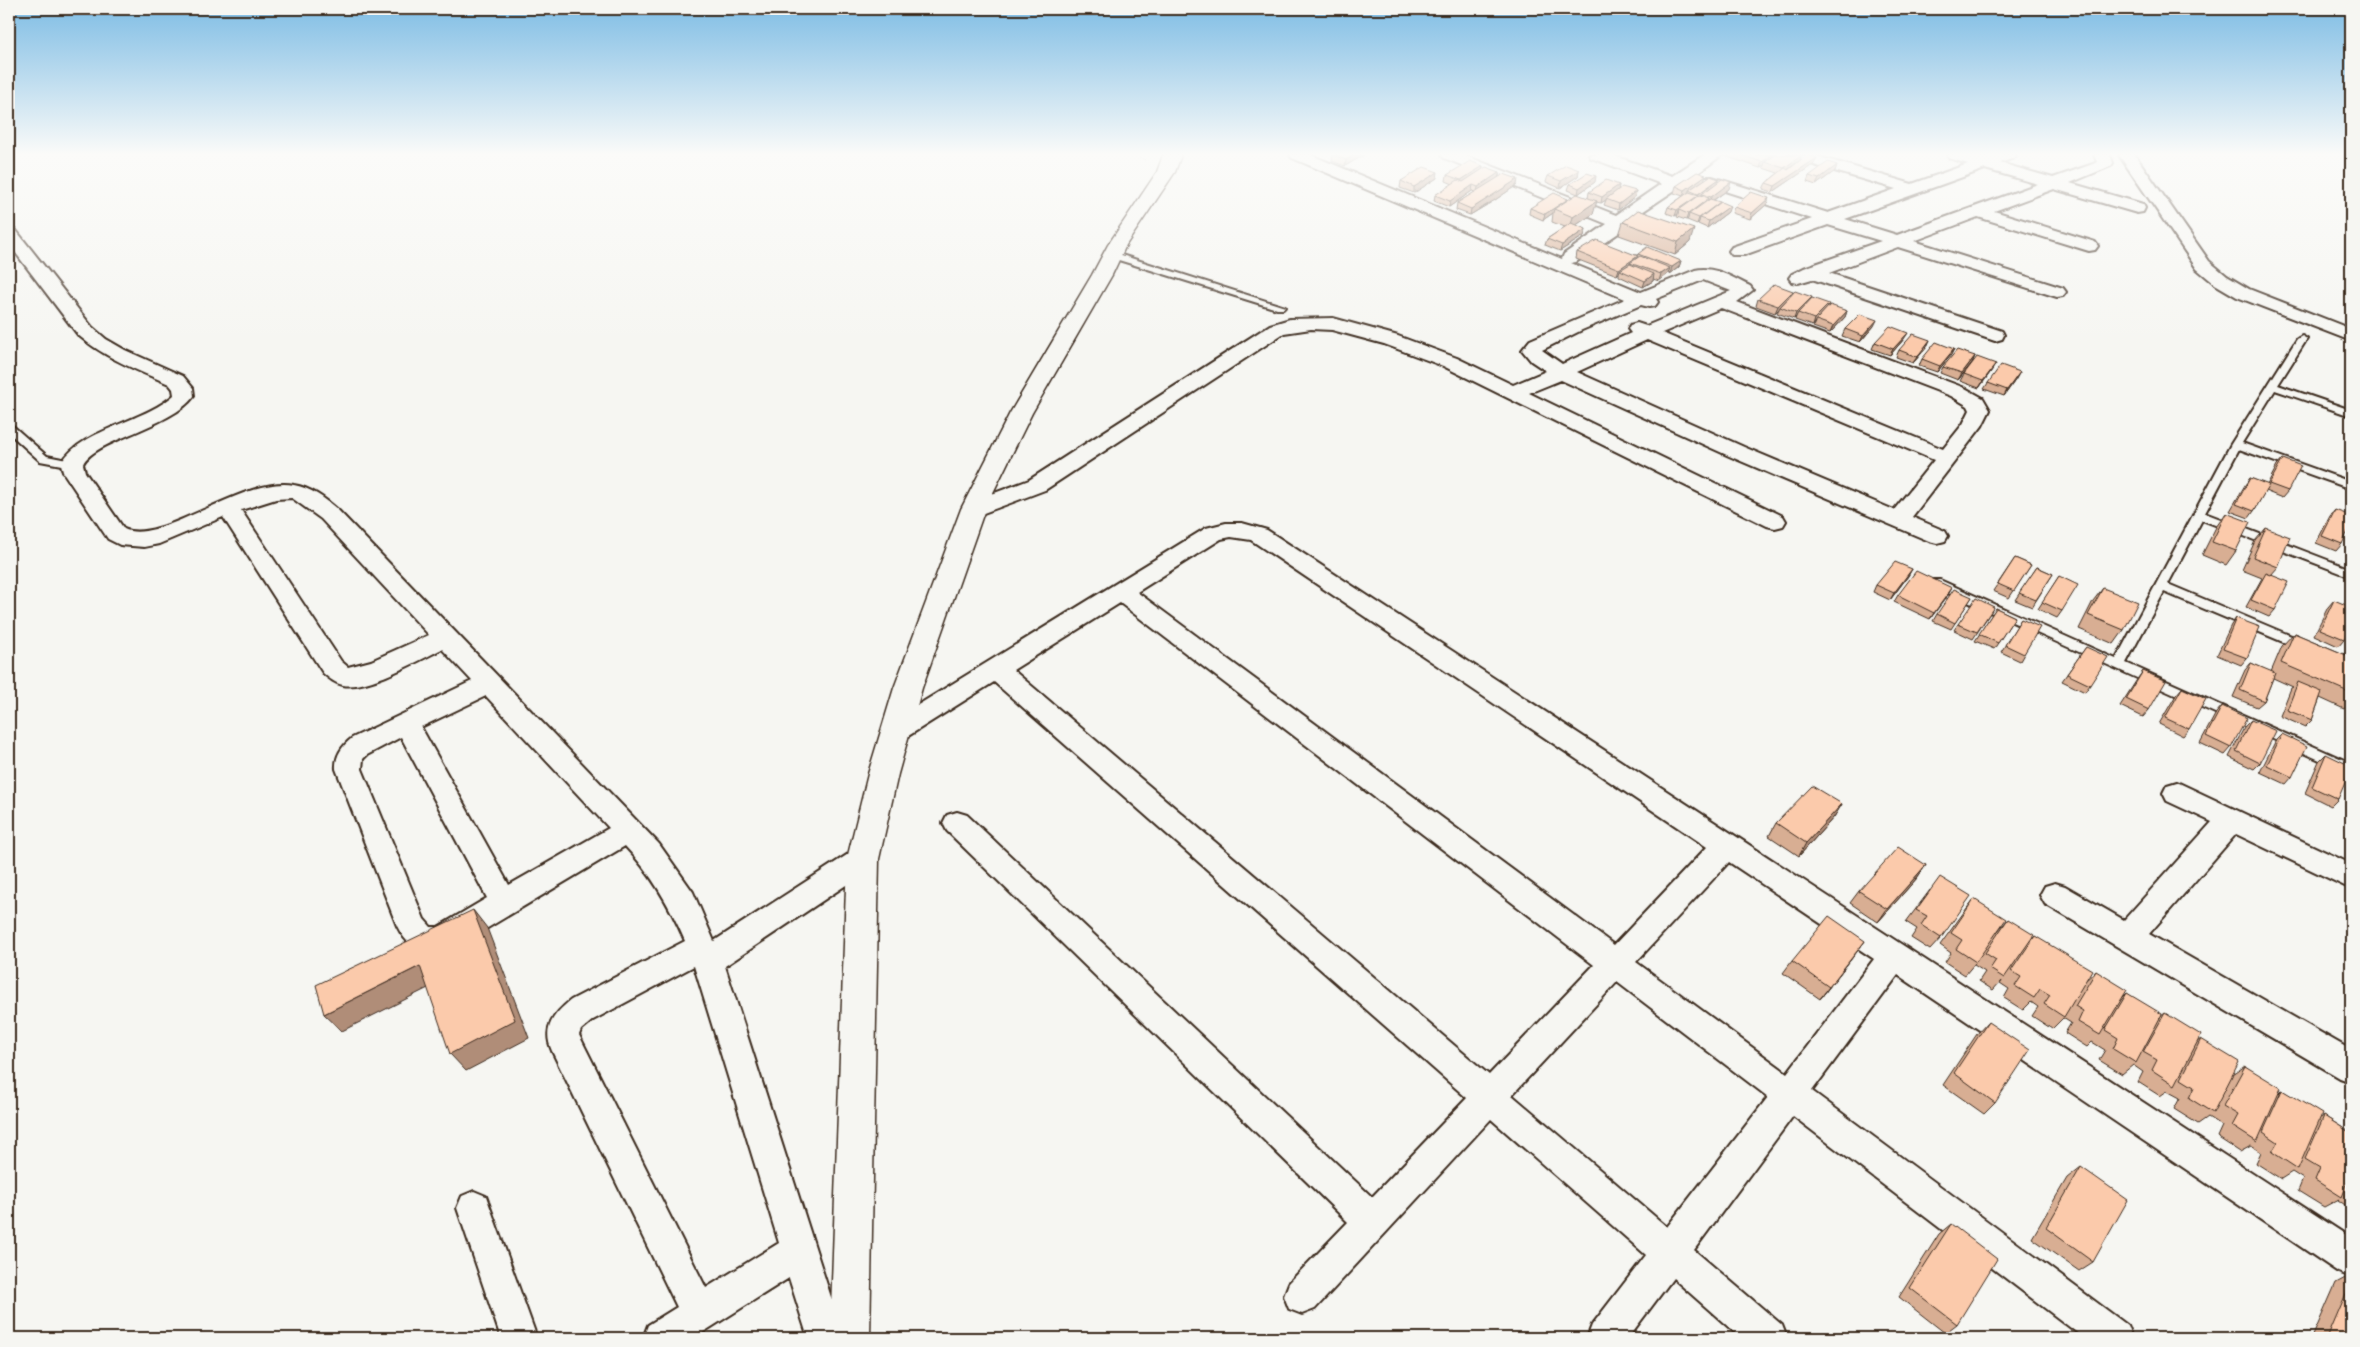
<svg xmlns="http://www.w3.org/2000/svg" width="2360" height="1347" font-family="'Playpen Sans',sans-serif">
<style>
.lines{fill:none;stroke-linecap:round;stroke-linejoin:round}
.lane-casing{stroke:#3b2a1e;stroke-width:4}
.street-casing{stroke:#3b2a1e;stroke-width:4}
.secondary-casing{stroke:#3b2a1e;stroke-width:3}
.path{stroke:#3b2a1e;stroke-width:2;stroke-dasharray:0.5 2.5;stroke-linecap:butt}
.lane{fill:#f6f6f2;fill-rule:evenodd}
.street{fill:#f6f6f2;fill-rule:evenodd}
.secondary{fill:#f6f6f2;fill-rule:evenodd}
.wall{fill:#d8ae93;stroke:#3b2a1e}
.shaded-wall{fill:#b08d78;stroke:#3b2a1e}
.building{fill:#fbcaab;stroke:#3b2a1e}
</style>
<rect width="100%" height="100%" fill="#f6f6f2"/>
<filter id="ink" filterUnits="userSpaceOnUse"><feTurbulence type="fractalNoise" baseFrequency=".02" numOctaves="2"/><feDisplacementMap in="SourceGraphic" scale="10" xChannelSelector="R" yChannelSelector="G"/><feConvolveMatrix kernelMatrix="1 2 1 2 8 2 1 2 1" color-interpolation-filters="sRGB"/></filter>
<g filter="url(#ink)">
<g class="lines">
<g class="lane-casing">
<path id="lane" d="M1109,253H1115L1285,307L1283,309H1277L1109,257Z
M2302,336L2307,339L2278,385L2351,410V416L2275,390L2242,443L2351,482V489L2239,449L2205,513L2351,569V577L2202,520L2168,584L2308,643L2310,646L2308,649H2300L2164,592L2126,663L2351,763V774L1932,586L1930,583L1932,580H1940L2116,659L2231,444L2297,339Z
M9,425L13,426L47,456L72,461L77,464L72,467L40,461L9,433Z"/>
</g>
<g class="street-casing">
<path id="street" d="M1290,155H1311L1562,259L1564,254L1607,224L1444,158L1442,155H1464L1616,215L1661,184L1591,158L1589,155H1612L1672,176L1704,155H1722L1681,186L1624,224L1620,232L1576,262L1571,263L1641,292L1695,270C1714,265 1733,278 1750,286L1753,290L1737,302L1965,388L1983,398L1990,410L1982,426L1912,517L1945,531L1948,536L1945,541L1937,543L1929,541L1729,456L1561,380L1529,393L1783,516L1786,521L1783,526L1775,528L1767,526L1443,366L1384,344L1332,330L1311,329L1284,333L1045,490L981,514L973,516L965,514L962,509L965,504L1029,480L1270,325L1290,319L1333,318L1398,336L1457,358L1513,385L1546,371L1531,361L1522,350L1530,340L1625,299L1292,158ZM1703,280L1731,291L1646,326L1637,323L1630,325L1628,329L1631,333L1562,364L1542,350L1582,330L1641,305L1649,307L1655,306L1658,302L1656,299ZM1721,308L1951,396L1968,406L1970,410L1963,424L1943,449L1662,333ZM1647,340L1934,460L1894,510L1744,447L1577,372Z
M1788,155H1813L1912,184L1968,164L1949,158L1947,155H1972L1984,158L1993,155H2016L2014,158L2000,163L2053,178L2093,164L2097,162L2094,155H2110L2113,163L2111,166L2070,183L2143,204L2145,208L2143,212L2137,213L2054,189L1994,211L2095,242L2098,246L2095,250L2089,251L1978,217L1914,241L2063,288L2066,292L2063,296L2057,297L1898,247L1829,273L2002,331L2004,335L2002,339L1995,341L1812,279L1798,283L1792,282L1789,278L1792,274L1804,268L1881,241L1828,225L1744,255H1732L1729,251L1732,247L1812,219L1700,183L1698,180L1700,177H1712L1828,213L1896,189L1790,158ZM1985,169L2038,184L1897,235L1845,219Z
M2119,155H2135L2209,261L2227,276L2249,289L2351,329V341L2237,297L2215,284L2197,269Z
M9,228L15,229L92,327L106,339L125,350L183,376L193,388L194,396C172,427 94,440 83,464L85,472L124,529C159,546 246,475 294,485C311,488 324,498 337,509L659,844L693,892L714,941L853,851L863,847L873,851L877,859L873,867L725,966L844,1338H808L789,1278L694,1338H643L648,1325L677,1307L552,1051C542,1029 553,1014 571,1000L685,941C670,906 652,874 625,846L454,948C428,958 409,951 397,926L336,769C335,756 342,746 352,738L472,681L442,649C420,660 367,690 343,685C335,683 330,679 323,673L223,517L159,544L144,547L120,545L108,539L63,472L61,464C79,430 144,422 174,395L173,389L169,384C137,370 105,358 78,335L9,244ZM292,498L321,519L429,635L371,661L348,667L341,661L241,510L276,499ZM486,696L609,828L509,885L421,727ZM401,737L487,898L438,927H431L424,919L362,769L363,759L367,755ZM694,966L779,1243L706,1288L579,1035L581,1030L593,1020Z
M1226,523H1242L1267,530L2351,1238V1277L2338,1272L1898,975L1812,1091L2127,1325L2132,1338H2084L1793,1116L1694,1250L1782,1325L1787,1338H1741L1673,1278L1628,1338H1587L1592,1325L1646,1255L1491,1119L1315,1309L1302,1314L1289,1309L1284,1296L1289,1283L1348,1222L947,831L943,823L947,815L957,812L967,815L1372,1197L1467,1098L994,682L905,738L896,741L887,738L883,731L887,724L1206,528ZM1231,537L1251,540L1707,847L1614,945L1137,592L1221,539ZM1120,603L1594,965L1489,1075L1013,670ZM1729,862L1874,959L1787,1073L1636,962ZM1617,982L1768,1097L1667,1227L1512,1095Z
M2177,782L2351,864V889L2236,834L2149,934L2351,1050V1082L2340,1078L2045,904L2040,895L2045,886L2055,883L2065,886L2124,920L2212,822L2167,801L2163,793L2167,785Z
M474,1191L486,1196L537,1338H501L457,1208L462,1196Z"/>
</g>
<g class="secondary-casing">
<path id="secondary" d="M1163,155H1181L1175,172L1126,245L1112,275L1032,413L985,509L922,688L898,774L879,859L870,1338H830L847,859L868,774L894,688L961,509L1010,413L1092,275L1108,245L1157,172Z"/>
</g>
<path class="path" d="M1134,155L1146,160"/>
<use href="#lane" class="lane"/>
<use href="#street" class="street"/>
<use href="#secondary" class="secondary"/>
</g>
<path class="wall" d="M1333,155H1364L1345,166L1332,161Z
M1722,155H1802L1800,160L1814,164L1773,192L1763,189L1766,183L1778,173L1763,168L1764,166L1760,168Z
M1837,165L1835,171L1816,185L1807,182L1809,176Z
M1483,166V169L1500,172L1499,177L1517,185L1495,200L1470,215L1456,210L1457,203L1475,192L1472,191L1449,207L1434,201L1435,195L1453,184L1446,181L1447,175Z
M1579,170L1578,176L1560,188L1546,182L1548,176Z
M1437,178L1414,193L1400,188L1401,181Z
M1704,180L1718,182L1729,189L1714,200L1728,212L1707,228L1698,224L1699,222L1697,224L1687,220L1688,219L1686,220L1677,217L1678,214L1675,216L1666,213L1668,207L1683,196L1674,193L1676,186Z
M1595,182L1578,194L1568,190L1570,184Z
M1619,185L1618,190L1636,191L1635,197L1618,210L1604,205L1606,200L1601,203L1596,202L1593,214L1576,225L1586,229L1584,236L1560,251L1545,245L1547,239L1565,227L1552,222L1553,213L1543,220L1529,214L1530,208L1568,200L1588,198L1589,192Z
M1767,204L1750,219L1732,213L1734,207Z
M1623,222L1690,242L1675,255L1619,235Z
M1577,252L1637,255L1638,254L1681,261L1679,267L1670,274L1668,273L1659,281L1653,279V281L1643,287L1619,276V273L1617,275L1576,259Z
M1792,295L1811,300L1828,307L1847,311L1845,317L1830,333L1813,327L1815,322L1812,326L1795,320L1796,317L1794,319L1777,313L1779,309L1775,313L1756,306L1758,299Z
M1874,326L1860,342L1842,336L1845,329Z
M1904,339L1890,355L1872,349L1875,342Z
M1927,347L1913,363L1896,357L1899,350Z
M1951,355L1937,372L1919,366L1922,359Z
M1975,356L1972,363L1958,380L1940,373L1943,367Z
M1992,370L1979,388L1960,381L1964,374Z
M2016,379L2004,396L1984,389L1988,383Z
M2283,459L2288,491L2282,498L2265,491L2254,511L2249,518L2230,511L2245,485L2250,478L2267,485L2277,466Z
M2335,510L2342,544L2336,551L2316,543L2330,516Z
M2226,513L2236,551L2226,565L2202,555L2216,527Z
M2266,528L2278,567L2271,575L2275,610L2269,617L2246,607L2262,578L2242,570L2255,541Z
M2015,558L2031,565L2009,598L1993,591Z
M2037,567L2053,574L2032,607L2015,600Z
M1912,569L1908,576L1890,600L1873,592L1876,585Z
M2059,576L2062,611L2057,618L2038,609Z
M1952,588L1930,619L1894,602L1898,595Z
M2103,588L2124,630L2114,644L2079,629L2093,601Z
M1972,597L1951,629L1933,621L1937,614Z
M2334,600L2344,639L2338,646L2314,635L2328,607Z
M1994,607L1973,639L1954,630L1958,624Z
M1996,608L2015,617L1994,649L1975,641Z
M2236,618L2247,658L2241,665L2217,655L2231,625Z
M2021,619L2024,654L2020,661L2001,652Z
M2294,633L2351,657V701L2344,709L2320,698L2312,720L2305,727L2280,716L2291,688L2293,687L2273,678L2264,701L2257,707L2233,697L2245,670L2251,663L2271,672L2282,646Z
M2086,647L2090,685L2085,692L2062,681Z
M2143,671L2149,710L2143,717L2120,706L2138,678Z
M2182,688L2189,729L2183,736L2159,724L2176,695Z
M2222,706L2231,748L2225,755L2200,743L2216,713Z
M2251,720L2260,763L2254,769L2229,757L2245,726Z
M2282,734L2292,777L2286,784L2260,772L2276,740Z
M2326,754L2338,799L2331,806L2305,793L2319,761Z
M1842,804L1834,817L1799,856L1769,836L1776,823Z
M1926,865L1917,878L1878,922L1850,903L1859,891Z
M1930,890L1941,938L1930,950L1911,938L1917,929L1906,922Z
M1974,899L1997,932L2008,919L2028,943L2035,936L2086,980L2096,971L2123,997L2127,993L2160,1017L2165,1013L2197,1042L2201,1039L2232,1075L2245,1066L2279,1093L2282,1090L2320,1118L2324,1116L2351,1133V1209L2338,1200L2339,1199L2324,1207L2298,1191L2303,1179L2292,1172L2281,1179L2256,1163L2261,1152L2251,1146L2240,1152L2217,1137L2222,1126L2208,1117L2198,1124L2174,1109L2180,1098L2167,1091L2160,1096L2138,1082L2143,1072L2133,1065L2122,1074L2099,1060L2105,1050L2092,1042L2087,1047L2065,1033L2071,1023L2063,1018L2052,1029L2032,1016L2038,1007L2031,1002L2023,1010L2004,998L2009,989L2000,983L2001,981L1993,990L1979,981L1985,972L1974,965L1975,963L1965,975L1945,962L1951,953L1940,945L1964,912Z
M1856,953L1820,999L1783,973L1792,961Z
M1988,1022L1995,1103L1984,1114L1943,1085L1977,1034Z
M2081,1167L2093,1262L2079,1271L2032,1238L2067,1178Z
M2351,1214V1224L2348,1222Z
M1951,1224L1957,1324L1945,1333L1899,1297L1939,1234Z
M2351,1275V1338H2312L2336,1283Z"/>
<path class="shaded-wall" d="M1354,155H1364L1345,166L1346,160Z
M1772,155H1778L1765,162L1764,166L1760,168L1762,162Z
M1802,155L1800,160L1782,174L1784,168Z
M1817,158L1814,164L1773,192L1775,186Z
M1837,165L1835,171L1816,185L1819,179Z
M1483,166L1482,172L1460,186L1461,180Z
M1579,170L1578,176L1560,188L1561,181Z
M1438,172L1437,178L1414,193V187Z
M1500,172L1498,178L1477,193L1478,187Z
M1706,175L1704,181L1689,190V192L1683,196L1685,190Z
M1596,176L1595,182L1578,194L1579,188Z
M1518,179L1517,185L1495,200L1470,215L1471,209Z
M1719,179L1717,185L1702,194L1701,197L1679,210L1678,214L1675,216L1677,210Z
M1731,182L1729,189L1709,203L1711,197Z
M1473,185L1472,191L1449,207L1450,201Z
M1619,185L1618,191L1606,199V200L1601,203L1602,197Z
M1636,191L1635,197L1618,210L1619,204Z
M1709,198L1707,205L1689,214L1688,219L1686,220L1688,214Z
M1769,198L1767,204L1750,219L1752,213Z
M1568,199L1567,205L1554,209L1553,213L1543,220L1545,214Z
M1597,201L1593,214L1570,229L1573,217Z
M1720,202L1718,208L1700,218L1699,222L1697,224L1699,218Z
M1730,206L1728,212L1707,228L1709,221Z
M1586,229L1584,236L1560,251L1562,245Z
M1694,229L1690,242L1675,255L1678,242Z
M1638,256L1636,262L1630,263L1629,267L1620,270L1619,273L1617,275L1619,269Z
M1681,261L1679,267L1670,274L1672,267Z
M1670,268L1668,274L1659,281L1661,274Z
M1654,274L1653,281L1643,287L1645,281Z
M1793,291L1791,297L1780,307L1779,309L1775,313L1778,306Z
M1812,297L1809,304L1798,313L1796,317L1794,319L1796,313Z
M1829,304L1827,310L1816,320L1812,326L1814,319Z
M1847,311L1845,317L1830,333L1833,326Z
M1877,320L1874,326L1860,342L1863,336Z
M1908,333L1904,339L1890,355L1893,349Z
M1930,340L1927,347L1913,363L1917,357Z
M1954,349L1951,355L1937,372L1940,366Z
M1975,356L1972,363L1958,380L1962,373Z
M1996,364L1992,370L1979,388L1983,381Z
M2020,372L2016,379L2004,396L2007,390Z
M1912,569L1908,576L1890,600L1894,593Z
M1952,588L1948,595L1930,619L1934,613Z
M1842,804L1834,817L1799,856L1806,843Z
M1926,865L1917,878L1878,922L1887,909Z
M473,910L487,928L529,1038L466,1071L450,1054Z
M1865,941L1856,953L1820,999L1829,987Z
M420,966L436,984L342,1031L324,1014Z"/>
<path class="building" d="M1333,155H1354L1346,160Z
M1741,155H1772L1762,162Z
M1775,155H1802L1784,168L1765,162Z
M1807,155L1817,158L1775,186L1766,183L1785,168L1788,170Z
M1470,161L1483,166L1461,180L1447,175Z
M1828,162L1837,165L1819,179L1809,176Z
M1566,165L1579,170L1561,181L1548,176Z
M1424,167L1438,172L1414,187L1401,181Z
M1486,167L1500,172L1478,187L1473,185L1450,201L1435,195L1458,180L1463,182Z
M1697,172L1706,175L1685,190L1676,186Z
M1587,173L1596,176L1579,188L1570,184Z
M1504,174L1518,179L1496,193L1471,209L1457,203Z
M1710,176L1719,179L1698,194L1689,190Z
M1722,179L1731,182L1711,197L1702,194Z
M1606,180L1619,185L1602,197L1589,192Z
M1622,187L1636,191L1619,204L1606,199Z
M1689,192L1699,195L1677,210L1668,207Z
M1751,192L1769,198L1752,213L1734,207Z
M1554,193L1568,199L1545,214L1530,208Z
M1577,194L1597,201L1573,217L1554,209Z
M1700,195L1709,198L1688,214L1679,210Z
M1710,199L1720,202L1699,218L1689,214Z
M1721,202L1730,206L1709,221L1700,218Z
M1638,210L1694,229L1678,242L1623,222Z
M1571,223L1586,229L1562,245L1547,239Z
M1597,240L1638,256L1619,269L1577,252Z
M1647,247L1681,261L1672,267L1638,254Z
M1640,256L1670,268L1661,274L1630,263Z
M1630,264L1654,274L1645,281L1620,270Z
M1774,284L1793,291L1778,306L1758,299Z
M1795,291L1812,297L1796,313L1780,307Z
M1812,298L1829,304L1814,319L1798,313Z
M1830,305L1847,311L1833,326L1816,320Z
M1860,314L1877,320L1863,336L1845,329Z
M1890,326L1908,333L1893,349L1875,342Z
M1913,334L1930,340L1917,357L1899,350Z
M1936,342L1954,349L1940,366L1922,359Z
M1957,350L1975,356L1962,373L1943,367Z
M1977,357L1996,364L1983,381L1964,374Z
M2001,365L2020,372L2007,390L1988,383Z
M2283,459L2301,466L2288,491L2269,484Z
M2250,478L2269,485L2254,511L2236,504Z
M2335,510L2351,516V525L2342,544L2322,536Z
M2226,513L2250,522L2236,551L2212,542Z
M2266,528L2290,537L2278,567L2253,557Z
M2015,558L2031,565L2014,591L1998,584Z
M1895,562L1912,569L1894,593L1876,585Z
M2037,567L2053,574L2036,600L2019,593Z
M1916,571L1952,588L1934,613L1898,595Z
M2266,573L2289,582L2275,610L2251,600Z
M2059,576L2078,585L2062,611L2042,602Z
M2103,588L2138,602L2124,630L2088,615Z
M1954,589L1972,597L1955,623L1937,614Z
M1976,598L1994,607L1977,632L1958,624Z
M2334,600L2351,607V624L2344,639L2320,629Z
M1996,608L2015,617L1998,643L1979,634Z
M2236,618L2260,627L2247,658L2223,649Z
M2021,619L2040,627L2024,654L2005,645Z
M2294,633L2351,657V693L2281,663Z
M2086,647L2108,657L2090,685L2067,674Z
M2251,663L2275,673L2264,701L2240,690Z
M2143,671L2166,681L2149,710L2126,699Z
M2298,682L2322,692L2312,720L2287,710Z
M2182,688L2206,699L2189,729L2165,718Z
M2222,706L2247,718L2231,748L2206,736Z
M2251,720L2276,731L2260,763L2236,751Z
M2282,734L2307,746L2292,777L2267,765Z
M2326,754L2351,766V769L2338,799L2312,787Z
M1812,786L1842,804L1806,843L1776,823Z
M1898,847L1926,865L1887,909L1859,891Z
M1940,877L1971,896L1941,938L1921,925L1927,916L1916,910Z
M1974,899L2006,919L1976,962L1956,949L1962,940L1951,933Z
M473,910L515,1020L450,1054L420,966L324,1014L316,985Z
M1829,916L1865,941L1829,987L1792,961Z
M2008,919L2034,935L2004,978L1990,969L1996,960L1985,953Z
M2035,936L2092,970L2064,1017L2044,1004L2050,995L2040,989L2034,998L2015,986L2021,977L2011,971Z
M2096,971L2127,990L2100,1035L2078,1022L2083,1011L2075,1006Z
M2127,993L2162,1014L2136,1063L2113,1049L2118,1038L2105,1030Z
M2165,1013L2201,1035L2175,1085L2152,1070L2157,1060L2143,1052Z
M1988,1022L2030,1050L1995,1103L1954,1073Z
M2201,1039L2239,1062L2213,1113L2189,1098L2194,1087L2181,1079Z
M2245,1066L2281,1088L2257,1142L2232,1126L2238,1115L2223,1106Z
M2282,1090L2322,1114L2298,1169L2272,1152L2278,1142L2263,1132Z
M2324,1116L2351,1133V1174L2342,1197L2315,1180L2320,1168L2305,1159Z
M2081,1167L2128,1200L2093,1262L2046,1228Z
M1951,1224L1997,1259L1957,1324L1910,1288Z
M2351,1282V1338H2327Z"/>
</g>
<linearGradient id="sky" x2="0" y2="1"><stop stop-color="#7dbce4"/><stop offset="0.45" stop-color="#fbfbf9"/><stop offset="1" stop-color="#fbfbf9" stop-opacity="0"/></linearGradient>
<rect width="2360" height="343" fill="url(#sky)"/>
<rect width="2360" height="1347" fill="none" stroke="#f6f6f2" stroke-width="30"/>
<rect x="15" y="15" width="2330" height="1317" fill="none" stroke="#3b2a1e" stroke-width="2" filter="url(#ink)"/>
</svg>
